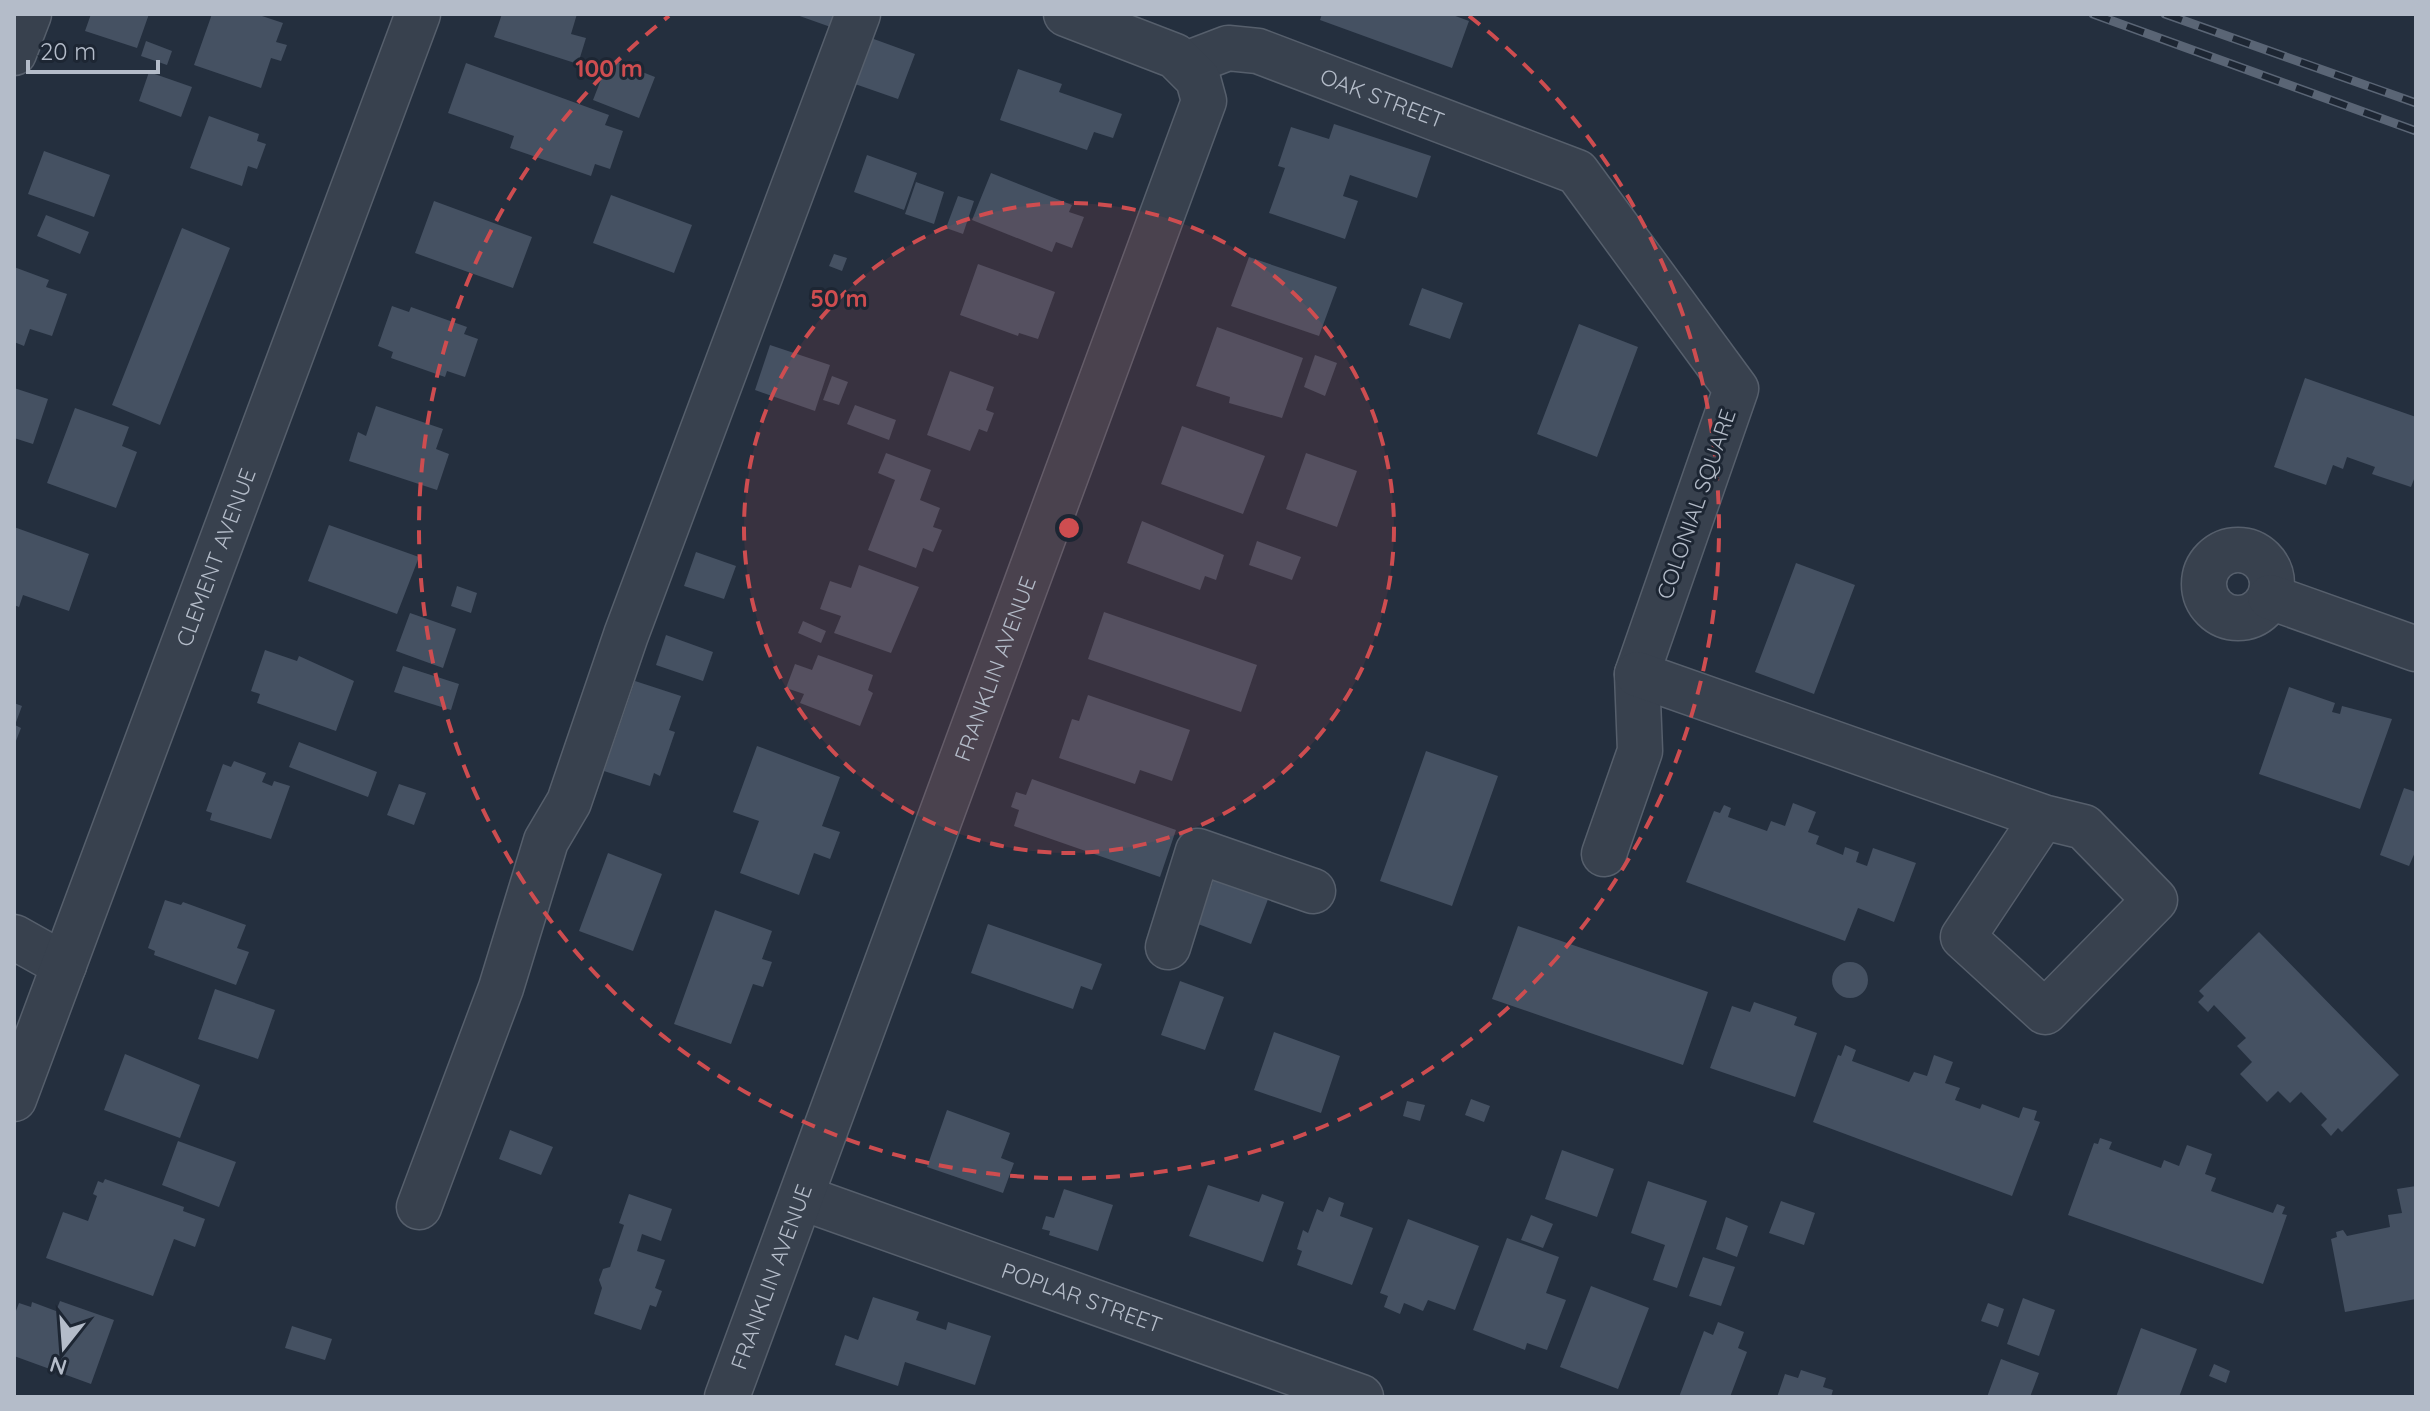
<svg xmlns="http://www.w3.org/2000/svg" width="2430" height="1411" font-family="Quicksand,sans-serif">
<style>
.building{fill:#455162}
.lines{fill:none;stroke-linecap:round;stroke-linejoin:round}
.minor-casing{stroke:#565f6c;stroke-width:47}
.minor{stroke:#38414e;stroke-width:44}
.rail-casing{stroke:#5a6575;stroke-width:9}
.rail{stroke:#1d2633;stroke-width:6;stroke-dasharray:18;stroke-linecap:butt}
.ring{fill:none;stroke:#ce4d50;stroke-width:4;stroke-dasharray:14 10}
.labels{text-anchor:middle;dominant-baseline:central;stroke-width:6;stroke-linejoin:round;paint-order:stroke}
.street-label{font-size:22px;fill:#b4bcc9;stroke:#1d2633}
.centre{fill:#ce4d50;stroke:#1d2633;stroke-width:4}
.ring-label{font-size:24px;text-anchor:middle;font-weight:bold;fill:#ce4d50;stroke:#1d2633;stroke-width:6;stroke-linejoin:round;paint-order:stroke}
</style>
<rect width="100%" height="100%" fill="#242f3e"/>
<path class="building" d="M91,14H149L137,48L85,31Z
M212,14H256L283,23L276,42L287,45L281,61L271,58L261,88L194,65Z
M502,14H577L571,34L586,38L578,64L494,37Z
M794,14H844L839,30Z
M1322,14H1450L1469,21L1452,68L1320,20Z
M871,38L915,54L898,99L855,84Z
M146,41L172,51L167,65L141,56Z
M609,59L655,77L639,118L593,100Z
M466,63L609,115L605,125L623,131L610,169L595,164L591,176L510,148L514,136L448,113Z
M1018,69L1062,84L1059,92L1122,114L1113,138L1094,132L1087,150L1000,120Z
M149,72L192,87L181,117L139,101Z
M209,116L259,134L257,141L266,144L257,169L248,166L242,186L190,168Z
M1334,124L1431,156L1417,198L1350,175L1343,196L1358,201L1345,239L1269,213L1285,168L1278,166L1291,127L1329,139Z
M44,151L110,175L94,217L28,194Z
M867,155L917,173L904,210L854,192Z
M991,173L1072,205L1069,212L1084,217L1072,248L1056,242L1052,252L972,220Z
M916,182L944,192L934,224L905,214Z
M611,195L692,225L674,273L593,243Z
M958,196L974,201L963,234L946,228Z
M434,201L532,237L513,288L415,253Z
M46,215L89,232L80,254L37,236Z
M182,228L230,248L160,425L112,405Z
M834,254L847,258L842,271L829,266Z
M1249,257L1337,287L1319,336L1231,306Z
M978,264L1055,292L1038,339L1019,333L1018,336L960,315Z
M14,267L49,280L46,287L67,294L52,336L30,329L24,346L14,342Z
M1422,288L1463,303L1450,339L1409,325Z
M392,306L409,312L411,307L467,327L464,334L478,339L465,377L447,371L445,377L391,358L393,352L378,346Z
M1579,324L1638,347L1597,457L1537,434Z
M1217,327L1303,358L1282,418L1229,403L1230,397L1196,386Z
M770,345L830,365L815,411L755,390Z
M1315,355L1337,363L1325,396L1304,387Z
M950,371L994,387L986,410L994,413L987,432L979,429L970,451L927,435Z
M832,376L848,382L839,405L823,400Z
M2305,378L2416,417V474L2411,487L2372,474L2375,467L2347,457L2343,469L2333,465L2326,485L2274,467Z
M14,388L48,399L33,444L14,438Z
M855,405L896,420L889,440L847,424Z
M376,406L443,429L436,449L449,454L437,490L349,461L358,432L366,436Z
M75,408L129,427L122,446L137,452L116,508L47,483Z
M1182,426L1265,456L1243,514L1161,484Z
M886,453L931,470L920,500L940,508L933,527L942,530L933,552L923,548L916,568L868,550L895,480L878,473Z
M1306,453L1357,471L1337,527L1286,509Z
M1142,521L1224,555L1216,580L1205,576L1200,590L1127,563Z
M329,525L419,557L397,614L308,581Z
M14,527L89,554L69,611L23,595L19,607L14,605Z
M1257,541L1301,557L1292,580L1249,565Z
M696,552L736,566L724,599L684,586Z
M1796,563L1855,585L1814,694L1755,672Z
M859,565L919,587L891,653L834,633L841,616L820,609L830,581L851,588Z
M457,586L477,593L471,613L451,606Z
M1104,612L1257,665L1241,712L1088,659Z
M410,613L456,629L443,668L396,651Z
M803,621L826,631L821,643L798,633Z
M666,635L713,652L703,681L656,665Z
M265,650L297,661L299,656L354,681L336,731L257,703L260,694L251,691Z
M818,655L873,675L868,690L873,693L860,726L800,703L804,694L786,688L795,664L812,670Z
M403,666L459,684L451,710L394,692Z
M635,681L681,696L669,730L675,732L660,776L654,773L650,786L604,771Z
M2289,687L2335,703L2332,712L2340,714L2342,706L2392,719L2360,809L2259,774Z
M1088,695L1190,730L1172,781L1140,770L1135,784L1059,758L1072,719L1079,721Z
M14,703L22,706L15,725L21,728L14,746Z
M299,742L377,772L368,797L289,767Z
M757,746L840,777L822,826L840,832L830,859L814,853L799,895L740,873L759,821L733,812Z
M1426,751L1498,776L1452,906L1380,881Z
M234,761L266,773L262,782L272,786L274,781L290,786L271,839L210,820L212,813L206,811L223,764L231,767Z
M1032,779L1176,830L1160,877L1014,826L1019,810L1011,807L1016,792L1026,795Z
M399,784L426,793L414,825L387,815Z
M2404,788L2416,792V850L2409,866L2380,855Z
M1793,803L1816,812L1808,832L1819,836L1816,844L1843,855L1845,847L1859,852L1856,862L1867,866L1873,848L1916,863L1894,922L1858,908L1845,941L1686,882L1714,811L1720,813L1724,805L1731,808L1728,817L1767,831L1771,821L1785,826Z
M608,853L662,874L633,951L579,931Z
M1216,873L1270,894L1251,944L1198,924Z
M165,900L181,905L183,902L246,925L237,948L249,952L236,985L154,955L155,951L148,948Z
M715,910L772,931L762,959L772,962L763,987L753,984L731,1044L674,1024Z
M988,924L1102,964L1092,990L1081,986L1073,1009L971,973Z
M1518,926L1708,992L1683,1065L1492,999Z
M2259,932L2399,1075L2342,1132L2338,1128L2331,1136L2321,1125L2327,1119L2301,1092L2290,1103L2278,1091L2267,1102L2240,1074L2252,1062L2237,1046L2246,1038L2214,1005L2208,1012L2198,1002L2204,996L2199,991Z
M1832 980a18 18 0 1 1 36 0a18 18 0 1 1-36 0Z
M1180,981L1224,997L1205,1050L1161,1035Z
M215,989L275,1010L258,1059L198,1039Z
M1754,1002L1797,1017L1794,1025L1817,1033L1795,1097L1710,1068L1732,1006L1750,1012Z
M1274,1032L1340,1056L1321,1113L1254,1090Z
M1845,1045L1856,1050L1852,1061L1909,1082L1914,1072L1927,1076L1934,1055L1953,1062L1945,1083L1960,1088L1955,1100L1980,1109L1982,1104L2019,1118L2023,1107L2037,1111L2034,1120L2040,1122L2012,1196L1813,1122L1838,1055L1841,1056Z
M125,1054L200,1085L180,1138L104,1110Z
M1471,1099L1490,1106L1484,1122L1465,1115Z
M1407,1101L1425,1105L1420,1121L1403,1116Z
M947,1110L1010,1133L1001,1158L1014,1163L1003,1193L927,1167Z
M510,1130L553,1147L541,1175L499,1159Z
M2100,1138L2112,1142L2109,1149L2161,1168L2164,1160L2179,1166L2187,1145L2212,1154L2205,1174L2216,1178L2211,1191L2273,1213L2277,1204L2285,1207L2282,1214L2287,1215L2263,1284L2068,1215L2094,1143L2098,1144Z
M178,1141L236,1162L219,1207L162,1185Z
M1562,1150L1614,1169L1597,1217L1545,1199Z
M105,1179L184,1207L183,1211L205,1219L195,1247L174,1239L153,1296L46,1258L63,1212L88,1221L97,1196L93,1194L98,1181L103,1183Z
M1648,1181L1707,1201L1677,1288L1653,1280L1665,1245L1631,1233Z
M1208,1185L1259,1202L1262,1194L1284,1202L1263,1262L1189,1236Z
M2416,1186V1299L2345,1312L2331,1239L2337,1237L2336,1232L2343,1230L2347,1236L2390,1227L2388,1215L2402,1213L2397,1189Z
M1064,1189L1113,1205L1098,1251L1049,1235L1050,1231L1042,1229L1046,1216L1054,1218Z
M629,1194L672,1209L661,1241L642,1234L637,1251L665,1260L655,1288L662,1291L656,1307L650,1305L641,1330L594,1314L602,1288L599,1280L603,1269L610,1267L624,1225L619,1223Z
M1329,1197L1344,1203L1340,1216L1373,1228L1352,1285L1297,1265L1302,1251L1297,1249L1303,1230L1308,1233L1317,1209L1323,1212Z
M1781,1201L1815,1213L1804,1245L1769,1233Z
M1531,1215L1553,1224L1543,1248L1521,1240Z
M1726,1217L1748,1226L1737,1257L1716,1249Z
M1408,1219L1479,1246L1455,1310L1428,1300L1423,1311L1404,1303L1400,1314L1384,1307L1388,1296L1380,1293Z
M1507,1238L1559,1257L1546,1293L1566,1300L1547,1350L1527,1343L1525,1350L1473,1330Z
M1703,1257L1735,1267L1721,1306L1689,1296Z
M1591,1286L1649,1308L1618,1389L1560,1367Z
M873,1297L919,1312L916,1320L946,1330L948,1322L991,1336L975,1385L905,1362L898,1386L835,1365L845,1335L858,1340Z
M2023,1298L2055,1310L2039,1356L2007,1344Z
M60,1301L114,1320L91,1384L14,1356V1316L19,1303L31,1307L32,1302L56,1311Z
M1988,1303L2004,1309L1998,1327L1981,1321Z
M1718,1322L1744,1332L1738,1348L1747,1352L1730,1397H1679L1704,1331L1713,1335Z
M292,1326L332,1339L325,1360L285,1348Z
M2141,1328L2197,1349L2179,1397H2116Z
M2001,1359L2039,1373L2030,1397H1987Z
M2214,1364L2230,1371L2226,1383L2209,1376Z
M1801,1370L1826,1378L1823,1387L1833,1390L1831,1397H1777L1785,1374L1798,1378Z"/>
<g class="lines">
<g class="minor-casing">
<g id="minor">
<path d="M14,53L29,14"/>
<path id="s1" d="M1186,64L1228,48L1258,51L1577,172L1736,389L1637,674L1640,751L1604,854"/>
<circle cx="2238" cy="584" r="34"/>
<path d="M2270,597L2416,649"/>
<path d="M1637,674L2043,817L1963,937L2045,1012L2155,900L2084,827L2043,817"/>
<path d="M14,937L64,965"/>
<path d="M1168,947L1198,851L1313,891"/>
<path id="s2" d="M14,1099L418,14"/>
<path id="s3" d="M803,1198L1361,1397"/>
<path d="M419,1207L501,988L546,841L569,802L626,635L858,14"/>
<path id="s4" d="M727,1397L1204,101L1198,79L1175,56L1066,14"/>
</g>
</g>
<use href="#minor" class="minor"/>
<g class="rail-casing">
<path id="rail" d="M2093,14L2416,131
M2165,14L2416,103"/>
</g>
<use href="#rail" class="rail"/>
</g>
<circle cx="1069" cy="528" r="325" fill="#ce4d50" fill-opacity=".12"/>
<g class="ring">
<circle cx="1069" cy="528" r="325"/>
<path d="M1469 16A650 650 0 1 1 669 16"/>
</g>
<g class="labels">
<g class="street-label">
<text stroke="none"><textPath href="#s1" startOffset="208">OAK STREET</textPath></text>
<text transform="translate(1696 504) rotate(-71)">COLONIAL SQUARE</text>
<text stroke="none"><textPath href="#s2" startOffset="578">CLEMENT AVENUE</textPath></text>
<text stroke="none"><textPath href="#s4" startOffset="776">FRANKLIN AVENUE</textPath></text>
<text stroke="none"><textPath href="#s4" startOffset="128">FRANKLIN AVENUE</textPath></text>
<text stroke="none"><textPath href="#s3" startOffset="296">POPLAR STREET</textPath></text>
</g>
</g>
<circle cx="1069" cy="528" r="12" class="centre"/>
<g class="ring-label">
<text x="609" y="77">100 m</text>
<text x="839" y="307">50 m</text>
</g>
<rect width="2430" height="1411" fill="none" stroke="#b4bcc9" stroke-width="32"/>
<g transform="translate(64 1347) rotate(197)" stroke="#1d2633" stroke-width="6" paint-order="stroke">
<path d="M0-6L14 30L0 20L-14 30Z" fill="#b4bcc9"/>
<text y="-12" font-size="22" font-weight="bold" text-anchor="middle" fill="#b4bcc9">N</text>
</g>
<path d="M28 60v12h130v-12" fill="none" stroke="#b4bcc9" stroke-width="4"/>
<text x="40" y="60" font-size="24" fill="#b4bcc9" stroke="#1d2633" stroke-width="6" paint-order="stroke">20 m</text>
</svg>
